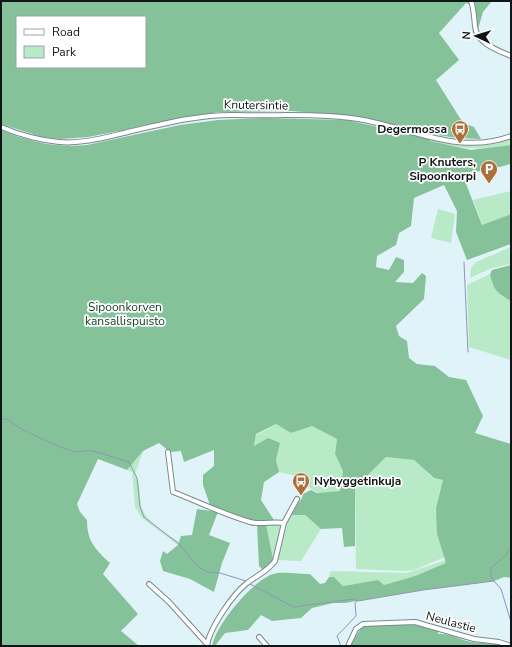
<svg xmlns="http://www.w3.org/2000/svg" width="512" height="647" font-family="'Nunito Sans',sans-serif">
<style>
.green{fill:#b8eac7}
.forest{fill:#86c299;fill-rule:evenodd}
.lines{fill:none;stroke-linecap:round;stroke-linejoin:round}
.stream{stroke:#9094b6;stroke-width:1}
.minor-casing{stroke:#788a8f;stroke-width:6}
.minor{stroke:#fff;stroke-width:4}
.labels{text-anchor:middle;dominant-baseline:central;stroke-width:3.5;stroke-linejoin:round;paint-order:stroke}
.street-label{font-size:12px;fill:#0f1618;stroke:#fff}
.poi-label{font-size:12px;font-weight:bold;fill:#0f1618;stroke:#fff;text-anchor:end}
.park-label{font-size:12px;fill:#144227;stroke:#fff}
</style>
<rect width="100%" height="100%" fill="#e0f3f9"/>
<path class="green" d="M511,138V145C479,151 461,149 430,141L431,139C457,146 485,150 511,138Z
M511,191V214L483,226L473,200Z
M438,209L455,214L451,243L431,238Z
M511,247V264L492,268L470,278L471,268L476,262Z
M490,274C494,291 496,292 511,301V360L469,347L467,285Z
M277,424L291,433L312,426L337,439L335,454L343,471L340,491C317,493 316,497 301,477L279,472L276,460L280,443L254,446L256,435Z
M143,451L135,474C141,483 139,493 141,504C144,522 165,532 179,542L178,545L142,518L135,507L132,472L127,470Z
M386,457L414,460L433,478L443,480L436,508L445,557L414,570L403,571L356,569L355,488Z
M290,515H305L321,529L301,561L278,560L285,525Z
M266,524H281L282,526L273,559Z
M446,560V563L415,576L384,585L378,580L343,586L334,577H329L331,571L407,573Z"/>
<path class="forest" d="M1,1H492L483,12L478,29L473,23L471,5L466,3L439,33L459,60L436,80L463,123L474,127L481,139L457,138L432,134L360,117L292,111L218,112L88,137L60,139L42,137L1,124ZM17,17H145V67H17Z
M263,118L347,120L431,139L430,141L471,150L511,145V164L484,171L469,172L463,176L482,225L511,214V244L467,260L456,232L457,211L444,185L414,198L411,226L399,233L396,245L377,256L376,267L389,270L396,257L404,260V272L395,282L413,283L422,273L426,276L424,299L396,326L399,336L407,341L409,358L417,364L435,366L449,377L466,380L483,416L475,433L511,444V578L504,577L494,581L423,590L345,603H333L312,608L301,618L272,621L261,615L248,630L225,633L215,646H212C216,625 252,581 273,574C281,571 301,574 310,574L320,584L325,583L329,577H334L343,586L378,580L384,585L415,576L446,563L437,534L436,508L443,480L434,478L414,460L386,457L355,488V546L344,547L342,528L321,529L305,515H290L302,498L303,494L311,490L317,493L340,491L343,471L335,454L337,439L312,426L291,433L276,424L256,434L254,446L268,438L280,443L276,460L279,472L264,482L261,500L274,520H251L210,505L203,485V475L214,466V450L184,462L181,451L170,452L159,443L143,451L127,470L98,459L77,504L80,512L87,520C87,541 95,549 110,563L103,574L138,614L121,631L139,646H1V130C29,142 57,148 87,145L180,125L218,120Z
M511,265V301C496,292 494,291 490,274L492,270Z
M197,509L218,512L209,535L230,543L222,563L214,592L190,579L163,571L160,561L163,551L167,554L178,545L181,536L192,535Z
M266,524L273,559L270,565L263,570L259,566L257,525Z
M370,625H419L438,631V634C451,633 458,639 471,642C482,644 494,642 505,646H349L362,627Z"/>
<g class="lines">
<path class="stream" d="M464,262L468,352
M1,419H7C14,427 67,452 78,452C83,451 88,450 93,451C105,454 117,459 129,462L137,478L140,507L144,517L179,544L196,565L207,572L220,573L246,581
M494,581L491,576V568L504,557L511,548
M250,584L294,607L354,599L358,601L423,590L494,581L501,589L511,622
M341,646L337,636L356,616L355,603L357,601"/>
<g class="minor-casing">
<path id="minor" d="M471,1C474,9 474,17 475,26C476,43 497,50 511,56
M1,127C20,135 39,140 59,142C81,144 103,138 124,133C162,124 199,114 237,115C277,116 319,113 358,119C409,127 459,156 511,136
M168,452L173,492C199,502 223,514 250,522C261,525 273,521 284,523
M149,584L169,602L207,644
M259,637L267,646
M207,646C209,629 233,594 246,584C256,576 268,571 275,561L284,523L297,499
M348,646L356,629L363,624L415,622L474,639L499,642L511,646"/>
</g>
<use href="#minor" class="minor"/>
</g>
<defs>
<g id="bus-pin" transform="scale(0.9)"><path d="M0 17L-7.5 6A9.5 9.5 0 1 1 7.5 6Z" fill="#af6e38" stroke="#fff"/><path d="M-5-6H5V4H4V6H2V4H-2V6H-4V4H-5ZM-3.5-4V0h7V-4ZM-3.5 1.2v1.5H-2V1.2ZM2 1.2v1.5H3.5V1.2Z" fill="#fff"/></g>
<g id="parking-pin" transform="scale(0.9)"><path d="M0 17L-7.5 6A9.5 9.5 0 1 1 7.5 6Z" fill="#af6e38" stroke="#fff"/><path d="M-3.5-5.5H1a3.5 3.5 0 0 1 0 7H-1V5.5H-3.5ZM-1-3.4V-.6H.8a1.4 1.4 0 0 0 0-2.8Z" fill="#fff"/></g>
</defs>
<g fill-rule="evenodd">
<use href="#bus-pin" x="460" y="129"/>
<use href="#parking-pin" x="489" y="169"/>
<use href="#bus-pin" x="301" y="481"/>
</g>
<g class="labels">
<g class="street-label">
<text transform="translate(256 105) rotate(1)">Knutersintie</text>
<text transform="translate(451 622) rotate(15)">Neulastie</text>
</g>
<g class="poi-label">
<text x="447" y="129">Degermossa</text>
<text x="476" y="162">P Knuters,<tspan x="476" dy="14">Sipoonkorpi</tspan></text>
<text x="314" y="481" text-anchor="start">Nybyggetinkuja</text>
</g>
<g class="park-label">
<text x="125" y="307">Sipoonkorven<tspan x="125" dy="14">kansallispuisto</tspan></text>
</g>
</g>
<rect width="512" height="647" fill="none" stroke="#0f1618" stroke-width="4"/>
<rect x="16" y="16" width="130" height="52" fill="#ffffff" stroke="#9fa2a3"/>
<rect x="24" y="29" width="20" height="6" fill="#ffffff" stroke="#9fa2a3"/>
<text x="52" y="36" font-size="12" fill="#0f1618">Road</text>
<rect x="24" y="46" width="20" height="12" fill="#b8eac7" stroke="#9fa2a3"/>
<text x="52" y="56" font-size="12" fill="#0f1618">Park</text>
<g transform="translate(476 36) rotate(274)" stroke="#ffffff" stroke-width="3" paint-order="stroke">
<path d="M0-3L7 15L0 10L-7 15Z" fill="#0f1618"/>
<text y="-6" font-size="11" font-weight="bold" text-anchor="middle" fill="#0f1618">N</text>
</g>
</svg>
